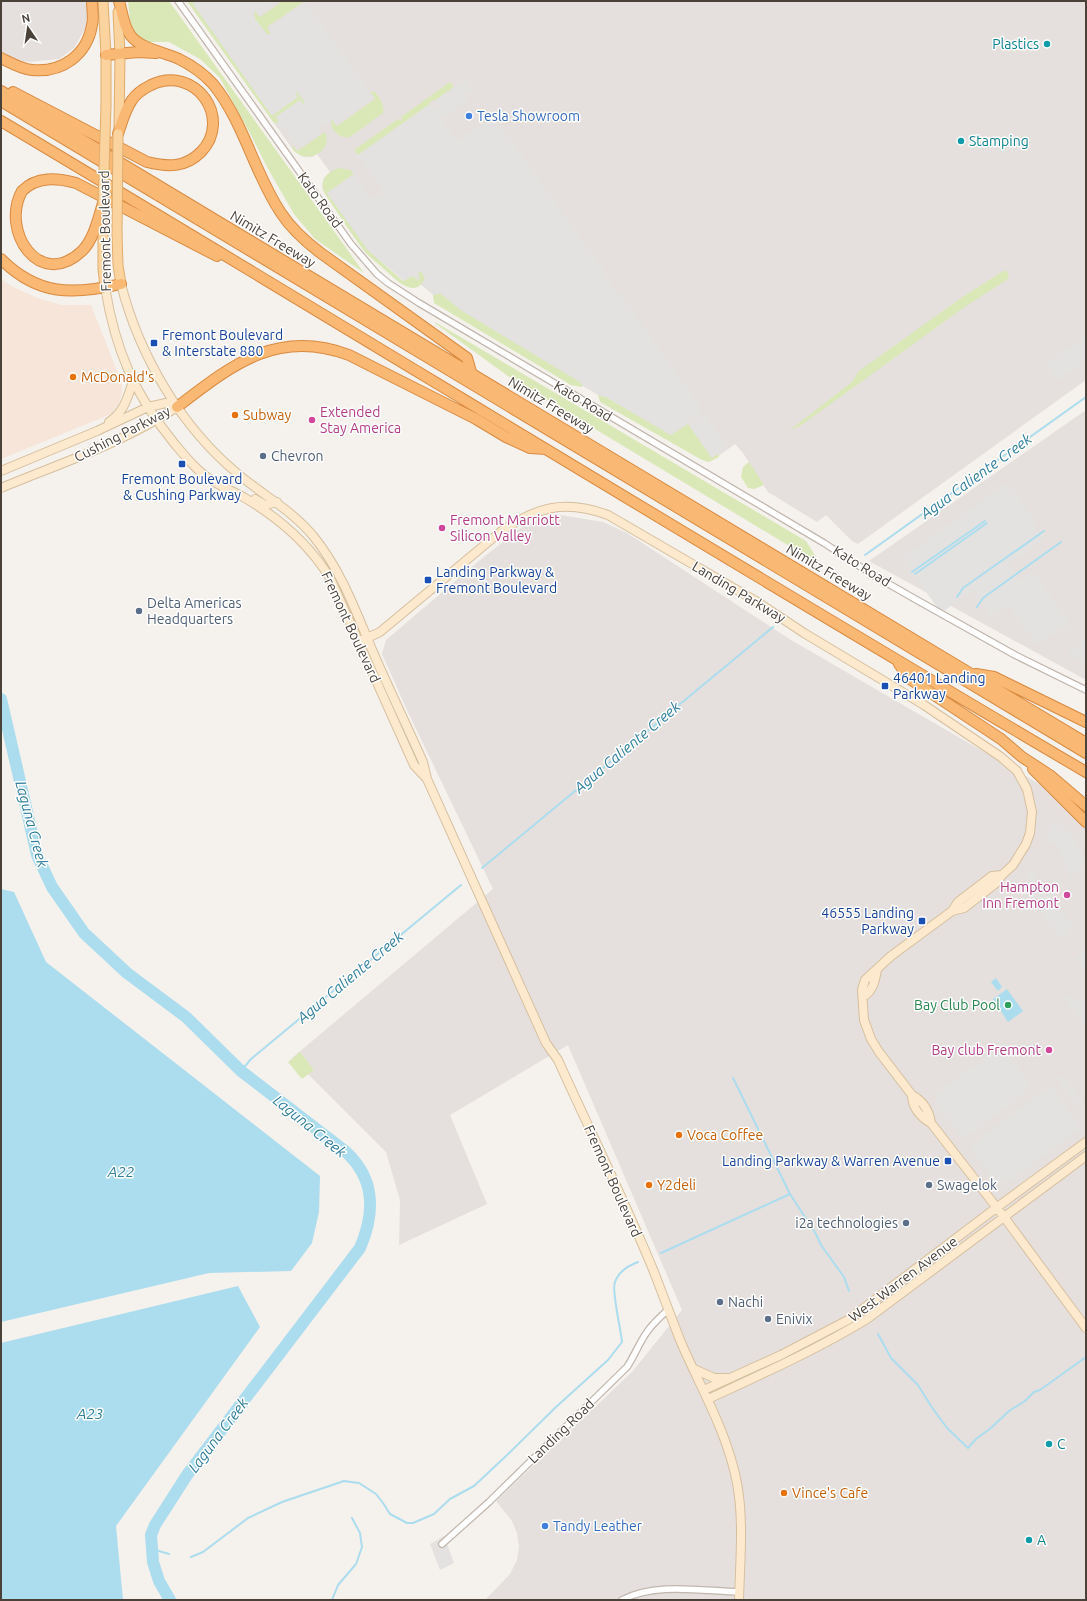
<svg xmlns="http://www.w3.org/2000/svg" width="1087" height="1601" font-family="Ubuntu,sans-serif">
<style>
.commercial{fill:#f6e5d8}
.industrial{fill:#e5e0dd}
.green{fill:#d9e8b6}
.parking{fill:#e4e2e0}
.water{fill:#abddef}
.lines{fill:none;stroke-linecap:round;stroke-linejoin:round}
.stream{stroke:#abddef;stroke-width:2}
.river{stroke:#abddef;stroke-width:12}
.street-casing{stroke:#c1b7ae;stroke-width:8}
.secondary-casing{stroke:#d6bf9f;stroke-width:10}
.primary-casing{stroke:#e1ad6e;stroke-width:11}
.highway-casing{stroke:#d98a41;stroke-width:12}
.street{stroke:#fff;stroke-width:5.5}
.secondary{stroke:#fdeace;stroke-width:8}
.primary{stroke:#fbd39f;stroke-width:9}
.highway{stroke:#f9b873;stroke-width:10}
.primary-bridge-casing{stroke:#e1ad6e;stroke-width:11;stroke-linecap:butt}
.primary-bridge{stroke:#fbd39f;stroke-width:9}
.culture-dot{fill:#0f9aa8;stroke:#fff;stroke-width:1.5}
.shop-dot{fill:#3f7fe0;stroke:#fff;stroke-width:1.5}
.transit-dot{fill:#1a4fb4;stroke:#fff;stroke-width:1.5}
.food-dot{fill:#e8710a;stroke:#fff;stroke-width:1.5}
.hotel-dot{fill:#d1479c;stroke:#fff;stroke-width:1.5}
.service-dot{fill:#5c6f8a;stroke:#fff;stroke-width:1.5}
.leisure-dot{fill:#2e9e5b;stroke:#fff;stroke-width:1.5}
.labels{text-anchor:middle;dominant-baseline:central;stroke-width:3;stroke-linejoin:round;paint-order:stroke}
.culture-label{font-size:14px;fill:#0d838f;stroke:#fff;text-anchor:start}
.shop-label{font-size:14px;fill:#366cbe;stroke:#fff;text-anchor:start}
.street-label{font-size:14px;fill:#4a4139;stroke:#fff}
.transit-label{font-size:14px;fill:#164399;stroke:#fff;text-anchor:start}
.food-label{font-size:14px;fill:#c56008;stroke:#fff;text-anchor:start}
.hotel-label{font-size:14px;fill:#b23c85;stroke:#fff;text-anchor:start}
.service-label{font-size:14px;fill:#4e5e75;stroke:#fff;text-anchor:start}
.leisure-label{font-size:14px;fill:#27864d;stroke:#fff;text-anchor:end}
.water-label{font-size:15px;font-style:italic;fill:#2f7e9c;stroke:#fff}
</style>
<rect width="100%" height="100%" fill="#f5f1ec"/>
<path class="commercial" d="M1,279L11,286L35,297L61,305H91L122,384V393L119,403L111,414L1,459Z"/>
<path class="industrial" d="M1,1H86L88,11L85,29L74,48L59,59L28,62L14,59L1,53Z
M187,1H1086V380L858,544L852,541L826,515L817,522L768,492L743,453L735,444L713,460L585,387L443,303L413,278L366,253L323,190L322,186L324,178L330,172L317,154L312,157H303L294,151Z
M1086,410V680L869,561Z
M561,515L603,522L627,533L791,640L1086,811V1600H485L510,1574L517,1560L519,1547L517,1533L512,1521L496,1501L632,1372L682,1310L568,1045L450,1115L487,1204L399,1245L400,1200L386,1152L292,1058L493,889L407,710L382,654L386,640L480,560L527,523Z"/>
<path class="green" d="M128,1H169L364,273L315,239L294,214L267,167L252,137L220,78L200,59L169,42H149L139,38L134,30L130,20Z
M187,1H197L193,4L298,97L295,92L297,91L305,103L303,104L300,100L276,117L279,122L274,123Z
M283,1H305L267,27L272,34H267L255,19L254,12L255,11L260,17Z
M450,82L454,87L434,101L433,100L429,103L430,104L358,155L354,150L398,119L401,121L402,120L401,117Z
M370,92H375C380,99 385,104 383,113L350,137C340,139 331,131 331,121L332,119L337,126L375,99Z
M325,132C334,151 305,167 292,148L293,145L297,151L299,150Z
M340,168L350,170L354,174L327,193L368,250L403,281L412,276L420,278L418,273L421,271L425,278C415,301 394,278 384,269C378,263 370,258 365,252C351,234 338,213 325,194C318,181 327,171 340,168Z
M1005,270L1009,274L1008,279L966,306L800,426L790,430L852,382L859,371L961,298Z
M440,293L461,310L580,382L583,386L581,387L571,385L434,303L433,295Z
M435,322L806,541L821,565L512,379L436,324Z
M598,395L606,397L671,435L688,424L712,458L718,454L719,457L709,462L702,460L600,402Z
M749,462L764,485L754,489L748,488L741,477L743,467Z
M300,1052L314,1070L302,1079L288,1062Z"/>
<path class="parking" d="M197,1H280L259,16L256,11L254,12L255,19L265,32L268,35L271,34L268,29L306,2L374,97L336,125L332,120L322,127L320,125L321,129L318,131L320,133L301,147L297,142L293,145L289,139L291,138L284,128L281,129L277,123L279,121L276,117L300,100L303,104L305,103V102L296,91L295,93L298,97L272,116L193,4Z
M466,79L473,89L465,95L469,100L444,118L441,114L442,119L457,141L493,115L605,272L604,274L618,294L620,293L700,406L698,408L701,413L671,435L606,397L598,395L583,386L580,382L461,310L440,293L433,295L423,282L425,278L421,271L418,273L419,281L412,276L404,281L368,250L327,193L354,174L372,200L384,192L358,155L430,104L433,109L438,106L434,101Z
M1086,336V360L1057,381L1045,364Z
M705,414L728,447L712,458L689,425Z
M1008,482L1036,521L1032,524L1039,533L1041,532L1046,538L1008,565L1019,581L1033,571L1074,629L1069,632L1065,626L1037,645L1008,605L991,617L972,591L941,613L902,558Z
M1082,639L1086,641V663L1068,654L1071,649L1075,651Z
M1051,822L1059,823V828L1063,825L1080,848L1076,852L1081,851L1085,868L1081,869L1071,878L1067,872L1062,857L1067,855V853L1066,852L1063,855L1053,842L1047,841Z
M1032,871L1074,927L1062,941L1024,890L1028,888L1027,874Z
M1086,949V974L1074,958Z
M1068,995L1082,1002L1086,999V1028L1064,998Z
M1002,1045L1031,1085L1022,1095L975,1131L962,1137L935,1103L938,1100L935,1094Z
M1063,1075L1084,1103L1078,1107L1057,1079Z
M1051,1085L1081,1128L1006,1184L1002,1180L997,1183L970,1149L980,1138Z
M444,1536L454,1563L440,1570L430,1544Z"/>
<path class="water" d="M1,889L14,892L46,962L320,1176L319,1212L312,1243L291,1271L209,1273L1,1322Z
M996,978L1002,987L998,991L991,982Z
M1007,989L1023,1011L1008,1022L993,999Z
M238,1286L260,1327L116,1526L123,1600H1V1343Z"/>
<g class="lines">
<path class="stream" d="M865,555L1086,397
M912,572L985,521
M915,574L987,523
M957,597L963,588L1044,531
M977,607L983,598L1061,542
M482,868L773,627
M241,1071L251,1059L461,885
M733,1078L790,1194
M661,1253L790,1194L816,1234L821,1245L844,1277L849,1291
M878,1334L891,1358L918,1385L931,1406L947,1428L968,1448L976,1439L991,1428L1009,1411L1025,1401L1034,1392L1040,1390L1086,1357
M152,1549L169,1554
M191,1557L203,1552L248,1518L282,1502L344,1481L359,1483L376,1494L383,1503L390,1514L407,1523H413L434,1514L450,1499L474,1486L506,1456L556,1407L608,1360L622,1342C621,1329 611,1290 615,1282C619,1271 628,1266 638,1262
M332,1600L338,1585L356,1564L362,1547L360,1533L352,1518"/>
<path class="river" d="M1,699L37,855L52,887L84,933L127,973L186,1017L241,1071L345,1151C376,1179 375,1213 360,1248L187,1475L155,1525L151,1535L153,1562L159,1581L170,1600"/>
<g class="street-casing">
<path id="street" d="M178,1L351,244L377,274L388,283L419,303L824,543L873,575L915,599L1015,655L1086,690
M442,1544L489,1502L627,1367C635,1355 639,1343 647,1332C653,1323 661,1316 669,1309
M622,1600C655,1582 702,1591 739,1592"/>
</g>
<g class="secondary-casing">
<path id="secondary" d="M121,284C139,355 181,427 238,474C263,495 293,511 314,537C342,572 356,612 373,652C389,689 407,726 423,762L427,779L546,1043L558,1060C590,1131 625,1201 654,1272C663,1295 671,1317 680,1340C700,1387 727,1431 737,1483C744,1521 740,1561 739,1600
M105,287C115,349 134,394 174,443C185,456 196,470 210,479C221,487 233,491 245,498C279,518 309,544 330,578L414,765L427,779
M109,422C124,412 128,397 133,381
M1,471L97,431L148,407L166,403L177,407
M1,488C61,463 123,443 177,407
M255,499L265,505L277,502
M358,642L380,632L499,533C536,507 564,499 608,515L756,601L804,633L924,705L1001,757L1017,771L1027,789L1032,812L1030,833L1026,844L1013,865L1002,875L996,883L964,908L952,911
M863,997C873,991 875,981 877,970
M912,1095C912,1107 920,1117 931,1123L1004,1217L1086,1328
M931,1123C929,1110 923,1101 912,1095L879,1052L871,1039L864,1020L862,990L865,980L891,956L952,911L958,902L992,876L1002,875
M694,1369L714,1378H728
M704,1390L781,1355L848,1320L996,1208L1086,1142
M708,1399C762,1374 816,1350 867,1319L1086,1156"/>
</g>
<g class="primary-casing">
<path id="primary" d="M103,1L106,55V105
M118,12L120,55L119,127
M103,209V269L105,287
M117,233L118,265L121,284"/>
</g>
<g class="highway-casing">
<path id="highway" d="M119,1C122,11 123,23 129,33C137,48 164,52 179,59C191,65 204,74 213,84C244,122 254,173 281,213C292,230 306,242 322,254L467,358L471,372
M106,55L138,52L156,53
M1,58C11,63 21,69 32,70C62,73 87,55 92,25C94,18 92,9 92,1
M1,91L1086,743
M13,92L147,162C168,167 185,168 201,152C233,119 196,64 151,85C145,88 136,94 132,100C125,110 122,122 118,134
M1,101L1086,753
M1,121C363,337 722,558 1086,772
M103,203C98,219 94,239 82,251C40,291 0,231 22,191C37,176 57,178 76,183L217,256
M1,259C38,296 73,295 121,284
M177,407C232,365 277,328 349,355L476,419L506,437L530,448L546,449
M899,664L910,679L1001,739L1022,757L1051,776L1086,806
M976,674L994,677L1086,722
M1033,769L1086,822"/>
</g>
<use href="#street" class="street"/>
<use href="#secondary" class="secondary"/>
<use href="#primary" class="primary"/>
<use href="#highway" class="highway"/>
<g class="primary-bridge-casing">
<path id="primary-bridge" d="M103,203L106,105
M117,233L118,134"/>
</g>
<use href="#primary-bridge" class="primary-bridge"/>
</g>
<g class="culture-dot">
<circle cx="1047" cy="44" r="4"/>
<circle cx="961" cy="141" r="4"/>
<circle cx="1049" cy="1444" r="4"/>
<circle cx="1029" cy="1540" r="4"/>
</g>
<g class="shop-dot">
<circle cx="469" cy="116" r="4"/>
<circle cx="545" cy="1526" r="4"/>
</g>
<g class="transit-dot">
<rect x="150" y="339" width="8" height="8" rx="2"/>
<rect x="178" y="460" width="8" height="8" rx="2"/>
<rect x="424" y="576" width="8" height="8" rx="2"/>
<rect x="881" y="682" width="8" height="8" rx="2"/>
<rect x="918" y="917" width="8" height="8" rx="2"/>
<rect x="944" y="1157" width="8" height="8" rx="2"/>
</g>
<g class="food-dot">
<circle cx="73" cy="377" r="4"/>
<circle cx="235" cy="415" r="4"/>
<circle cx="679" cy="1135" r="4"/>
<circle cx="649" cy="1185" r="4"/>
<circle cx="784" cy="1493" r="4"/>
</g>
<g class="hotel-dot">
<circle cx="312" cy="420" r="4"/>
<circle cx="442" cy="528" r="4"/>
<circle cx="1067" cy="895" r="4"/>
<circle cx="1049" cy="1050" r="4"/>
</g>
<g class="service-dot">
<circle cx="263" cy="456" r="4"/>
<circle cx="139" cy="611" r="4"/>
<circle cx="929" cy="1185" r="4"/>
<circle cx="906" cy="1223" r="4"/>
<circle cx="720" cy="1302" r="4"/>
<circle cx="768" cy="1319" r="4"/>
</g>
<circle class="leisure-dot" cx="1008" cy="1005" r="4"/>
<g class="labels">
<g class="culture-label">
<text x="1039" y="44" text-anchor="end">Plastics</text>
<text x="969" y="141">Stamping</text>
<text x="1057" y="1444">C</text>
<text x="1037" y="1540">A</text>
</g>
<g class="shop-label">
<text x="477" y="116">Tesla Showroom</text>
<text x="553" y="1526">Tandy Leather</text>
</g>
<g class="street-label">
<text transform="translate(320 200) rotate(54)">Kato Road</text>
<text transform="translate(105 231) rotate(-91)">Fremont Boulevard</text>
<text transform="translate(273 239) rotate(31)">Nimitz Freeway</text>
<text transform="translate(583 401) rotate(31)">Kato Road</text>
<text transform="translate(551 405) rotate(31)">Nimitz Freeway</text>
<text transform="translate(122 434) rotate(-27)">Cushing Parkway</text>
<text transform="translate(862 566) rotate(32)">Kato Road</text>
<text transform="translate(829 572) rotate(31)">Nimitz Freeway</text>
<text transform="translate(739 592) rotate(31)">Landing Parkway</text>
<text transform="translate(351 627) rotate(65)">Fremont Boulevard</text>
<text transform="translate(613 1181) rotate(66)">Fremont Boulevard</text>
<text transform="translate(903 1279) rotate(-37)">West Warren Avenue</text>
<text transform="translate(561 1431) rotate(-44)">Landing Road</text>
</g>
<g class="transit-label">
<text x="162" y="335">Fremont Boulevard<tspan x="162" dy="16">&amp; Interstate 880</tspan></text>
<text x="182" y="479" text-anchor="middle">Fremont Boulevard<tspan x="182" dy="16">&amp; Cushing Parkway</tspan></text>
<text x="436" y="572">Landing Parkway &amp;<tspan x="436" dy="16">Fremont Boulevard</tspan></text>
<text x="893" y="678">46401 Landing<tspan x="893" dy="16">Parkway</tspan></text>
<text x="914" y="913" text-anchor="end">46555 Landing<tspan x="914" dy="16">Parkway</tspan></text>
<text x="940" y="1161" text-anchor="end">Landing Parkway &amp; Warren Avenue</text>
</g>
<g class="food-label">
<text x="81" y="377">McDonald's</text>
<text x="243" y="415">Subway</text>
<text x="687" y="1135">Voca Coffee</text>
<text x="657" y="1185">Y2deli</text>
<text x="792" y="1493">Vince's Cafe</text>
</g>
<g class="hotel-label">
<text x="320" y="412">Extended<tspan x="320" dy="16">Stay America</tspan></text>
<text x="450" y="520">Fremont Marriott<tspan x="450" dy="16">Silicon Valley</tspan></text>
<text x="1059" y="887" text-anchor="end">Hampton<tspan x="1059" dy="16">Inn Fremont</tspan></text>
<text x="1041" y="1050" text-anchor="end">Bay club Fremont</text>
</g>
<g class="service-label">
<text x="271" y="456">Chevron</text>
<text x="147" y="603">Delta Americas<tspan x="147" dy="16">Headquarters</tspan></text>
<text x="937" y="1185">Swagelok</text>
<text x="898" y="1223" text-anchor="end">i2a technologies</text>
<text x="728" y="1302">Nachi</text>
<text x="776" y="1319">Enivix</text>
</g>
<g class="leisure-label">
<text x="1000" y="1005">Bay Club Pool</text>
</g>
<g class="water-label">
<text transform="translate(976 476) rotate(-36)">Agua Caliente Creek</text>
<text transform="translate(627 747) rotate(-40)">Agua Caliente Creek</text>
<text transform="translate(32 824) rotate(75)">Laguna Creek</text>
<text transform="translate(350 977) rotate(-40)">Agua Caliente Creek</text>
<text transform="translate(310 1126) rotate(39)">Laguna Creek</text>
<text x="121" y="1171">A22</text>
<text x="90" y="1413">A23</text>
<text transform="translate(218 1435) rotate(-53)">Laguna Creek</text>
</g>
</g>
<rect width="1087" height="1601" fill="none" stroke="#4a4139" stroke-width="4"/>
<g transform="translate(28 28) rotate(347)" stroke="#ffffff" stroke-width="3" paint-order="stroke">
<path d="M0-3L7 15L0 10L-7 15Z" fill="#4a4139"/>
<text y="-6" font-size="11" font-weight="bold" text-anchor="middle" fill="#4a4139">N</text>
</g>
</svg>
